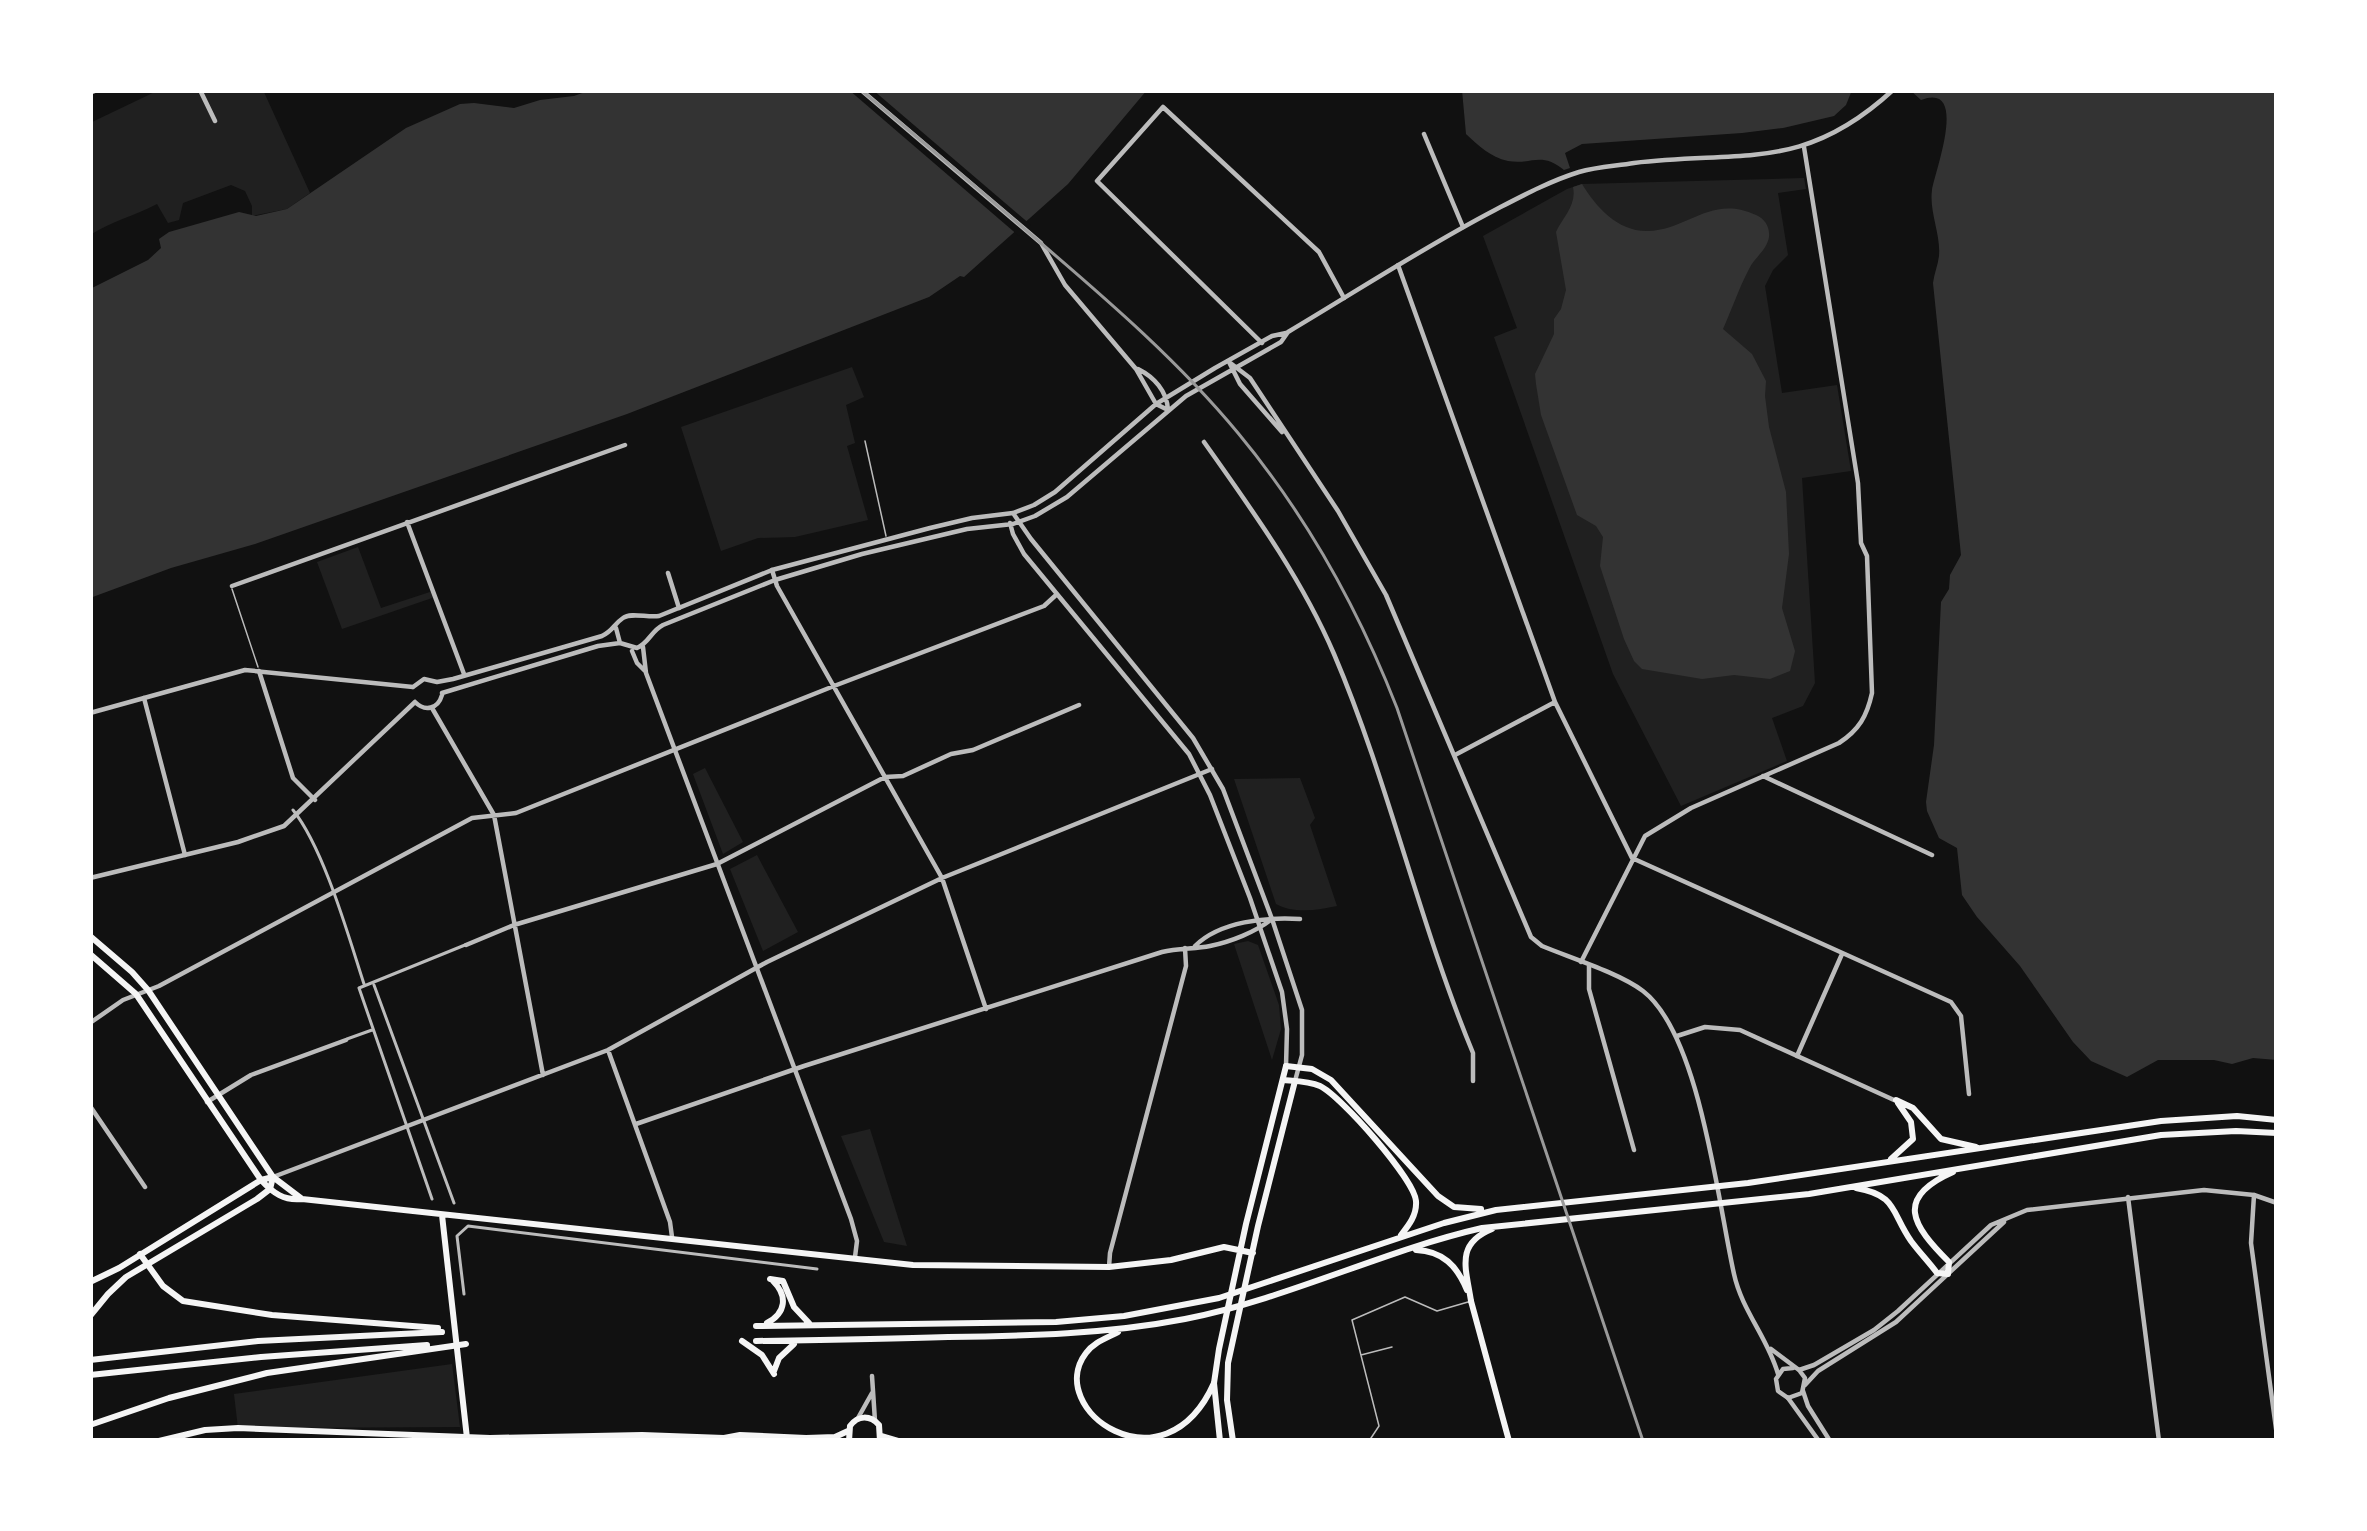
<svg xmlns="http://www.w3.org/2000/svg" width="2367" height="1531" font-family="Barlow,sans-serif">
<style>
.green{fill:#202020}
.water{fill:#333}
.pier{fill:#111}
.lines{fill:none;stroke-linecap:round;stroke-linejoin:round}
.service{stroke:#bcbcbc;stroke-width:1.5}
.pedestrian{stroke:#bcbcbc;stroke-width:3}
.minor{stroke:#bcbcbc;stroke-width:4.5}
.tertiary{stroke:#bcbcbc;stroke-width:4.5}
.secondary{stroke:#f5f5f5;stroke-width:6}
.primary{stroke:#f5f5f5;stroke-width:6}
.trunk{stroke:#f5f5f5;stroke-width:6}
.rail{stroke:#9a9a9a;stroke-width:3}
</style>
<rect width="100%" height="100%" fill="#111"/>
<path class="green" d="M159,90H263L310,193L287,209L252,216V206L245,191L231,185L183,203L179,220L168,223L157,204C134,216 112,221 90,235V123Z
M1804,178L1806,189L1778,193L1788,255L1773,270L1765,286L1782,393L1837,385L1851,471L1802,478L1815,683L1803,706L1772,718L1787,761L1681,806L1613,674L1494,337L1517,328L1483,236L1567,189L1582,184Z
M852,367L864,397L846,405L855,443L847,446L868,520L795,537L758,538L721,551L681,427Z
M358,547L381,608L433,591L435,597L342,629L317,562Z
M705,768L743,842L723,854L693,774Z
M1300,778L1315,818L1310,825L1337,906C1318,910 1294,914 1276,904L1234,779Z
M757,855L798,932L763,951L730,869Z
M1248,941L1258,945L1279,1005L1281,1029L1272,1060L1234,944Z
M870,1129L907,1246L884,1242L841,1136Z
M452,1364L460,1427L238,1428L234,1394Z"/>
<path class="water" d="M591,90H1147L1068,184L964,277L960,276L929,297L627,414L255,544L171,568L90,598V289L148,260L161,248L159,239L169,232L239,212L256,216L287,209L406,128L460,104L474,103L514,108L540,100L574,96Z
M1462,90H1852L1846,105L1834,116L1783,128L1742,133L1582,144L1565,153L1570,168L1564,170C1541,151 1532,165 1508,161C1490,157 1479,146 1466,134Z
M1910,90H2277V1060L2253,1058L2232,1064L2214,1060H2158L2127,1077L2091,1061L2073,1042L2020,966L1977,917L1962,895L1957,848L1939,838L1927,811L1926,802L1934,745L1941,602L1949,589L1950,575L1961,555L1933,283C1934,274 1938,265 1939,256C1941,234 1929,212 1932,190C1934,174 1970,81 1921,100Z
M1582,184C1596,207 1618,232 1648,231C1688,230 1711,194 1756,215C1765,219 1770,227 1769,237C1767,250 1754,258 1749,269C1739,288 1732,309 1723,329L1752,354L1766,381L1765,396L1769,427L1786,492L1789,554L1782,608L1795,651L1790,671L1770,679L1734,675L1702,679L1642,669L1634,661L1624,639L1600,566L1603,537L1596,526L1577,515L1541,415L1536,384L1535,374L1554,334V319L1561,309L1566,290L1556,232C1563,217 1577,205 1573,187Z"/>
<path class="pier" d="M849,90H873L1031,225L1019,236Z"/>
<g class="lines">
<path class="service" d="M865,441L886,536
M232,589L258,667
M1361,1355L1392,1347
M1369,1441L1379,1426L1352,1320L1405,1297L1437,1311L1468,1302"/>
<path class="pedestrian" d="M293,810C324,849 348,935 364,984
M374,985L454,1203
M347,1039L372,1030
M432,1199L359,988L465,945
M464,1294L457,1236L468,1226L817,1269"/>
<path class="minor" d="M200,90L215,121
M90,93L97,90
M1424,134L1463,227
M1398,265L1555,702L1632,858L1951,1002L1961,1016L1969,1094
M1262,343L1097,181L1163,107L1319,252L1344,298
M1204,442C1252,510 1301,577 1334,654C1389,783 1419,923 1473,1053V1081
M407,522L464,674
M772,570L777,586L942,878L986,1009
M668,573L679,608
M232,586L625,445
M259,671L293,778L315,800
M144,698L185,855
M432,708L494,815L543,1075
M1455,755L1555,702
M1763,776L1932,855
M466,945L514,925L717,864L885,777L903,776L951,754L973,750L1079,705
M1195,946C1220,921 1267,917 1300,919
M1581,962L1645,836L1691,808L1839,743C1859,730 1867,716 1872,693L1867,556L1861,543L1858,483L1804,147
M1589,966V989L1634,1150
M90,1023L123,1000L159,986L472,818L516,813L834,686L1044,606L1056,595
M608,1050L670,1222L672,1237
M1797,1056L1842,954
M207,1102L251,1075L346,1040
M90,1106L145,1187
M636,1124L804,1066L1162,952C1178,948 1195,949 1210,946C1230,942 1256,932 1272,919
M273,1177L608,1050L767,962L942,878L1212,769
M2254,1195L2251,1243L2277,1436
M2128,1197L2159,1441
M1109,1267L1110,1253L1186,966L1185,948
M872,1376L875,1421
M1803,1391L1808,1406L1830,1441
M1788,1398L1819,1441
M858,1418L872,1393"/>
<path class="tertiary" d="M861,90L1041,243L1065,285L1136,369L1156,404L1168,410
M1229,362L1250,378L1338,511L1386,595L1531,937L1542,946C1571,958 1619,973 1643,991C1700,1035 1718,1203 1734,1274C1742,1311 1768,1338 1778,1374
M1229,362L1240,384L1282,432
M1138,369C1154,377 1167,391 1168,410
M1013,513L1031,539L1193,738L1223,789L1272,919L1302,1010V1055L1295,1081
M1010,523L1013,534L1024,554L1189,754L1210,795L1250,898L1282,992L1287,1029L1286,1066
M616,628L620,643L637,648C649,643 651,631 663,625L775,580L862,554L967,529L1013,524L1035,516L1067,497L1186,396L1281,342L1288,332C1357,291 1424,247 1495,210C1522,196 1550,181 1579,172C1597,167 1616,166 1634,163C1742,150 1803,173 1893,90
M643,647L646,673L851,1219L857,1241L855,1257
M632,651L637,663L645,671
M413,687L424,679L437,682L453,679L602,636C613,631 614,624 623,618C631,612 648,618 659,616L772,570L930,528L972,518L1013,513L1034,505L1055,492L1156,404L1215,368L1272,336L1286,333
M442,693L598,646L620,643
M415,702C425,712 438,709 442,695
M90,713L245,670L413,687
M90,878L238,842L284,826L415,702
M1677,1036L1705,1027L1740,1030L1894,1100
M1771,1349L1799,1370L1805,1378L1802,1393L1788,1398L1778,1391L1776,1379L1783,1369L1793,1368
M1799,1370L1814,1365L1874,1330L1898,1311L1991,1225L2027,1210L2204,1190L2254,1195L2277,1203
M1805,1385L1818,1371L1896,1322L2004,1222"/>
<path class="secondary" d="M302,1199L273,1177L261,1180C273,1193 284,1201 302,1199L913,1265L1109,1267L1171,1260L1224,1247L1253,1253
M442,1215L467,1438
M1471,1301L1509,1441
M881,1436L898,1441
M159,1441L205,1430L238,1428L490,1438L642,1435L724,1438L740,1435L806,1438L835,1437L848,1431
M849,1441L850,1426C858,1415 870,1415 879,1425L880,1441
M1220,1441L1214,1383L1219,1349L1246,1224L1286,1066
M1233,1441L1227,1400L1228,1363L1258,1226L1295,1081"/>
<path class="primary" d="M90,936L132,972L148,990L273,1177L270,1189L257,1199L126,1277L108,1294L90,1316
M90,954L136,994L261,1180L119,1268L90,1282"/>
<path class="trunk" d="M1286,1066L1312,1069L1331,1080L1438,1196L1454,1207L1481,1209
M1283,1080C1295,1081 1309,1081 1320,1086C1341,1096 1414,1179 1416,1201C1417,1215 1409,1225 1401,1235
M1896,1100L1913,1108L1941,1139L1976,1147
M1891,1159L1913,1139L1911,1122L1898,1103
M1856,1188C1897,1195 1891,1212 1911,1241C1919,1252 1929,1262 1937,1273L1948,1274
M1416,1250C1443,1251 1457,1266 1467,1290
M140,1254L163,1286L183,1301L272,1315L438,1328
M1948,1274L1949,1262C1912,1225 1894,1198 1953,1172
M770,1279L783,1281L794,1307L809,1323
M1471,1301C1466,1268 1455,1244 1492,1229
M767,1323C786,1313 788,1296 773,1281
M756,1326L1056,1322L1124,1316L1219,1298L1444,1223L1496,1210L1748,1183L2161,1121L2237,1116L2277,1120
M1118,1332C1107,1338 1094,1342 1086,1353C1043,1409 1164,1495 1214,1383
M742,1341L762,1355L774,1374
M756,1341C820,1340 884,1339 948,1337C1028,1336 1107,1334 1185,1319C1287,1299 1382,1251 1482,1228L1809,1194L2161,1135L2236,1131L2277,1133
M90,1360L258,1341L442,1332
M774,1371L779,1358L794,1344
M90,1375L261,1357L427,1345
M90,1425L169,1398L267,1373L466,1344"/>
<path class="rail" d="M861,90C922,141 982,192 1042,244C1111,303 1180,363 1238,433C1306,515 1358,608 1397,708L1643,1441"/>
</g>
<rect width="2367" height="1531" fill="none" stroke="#ffffff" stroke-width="186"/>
</svg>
